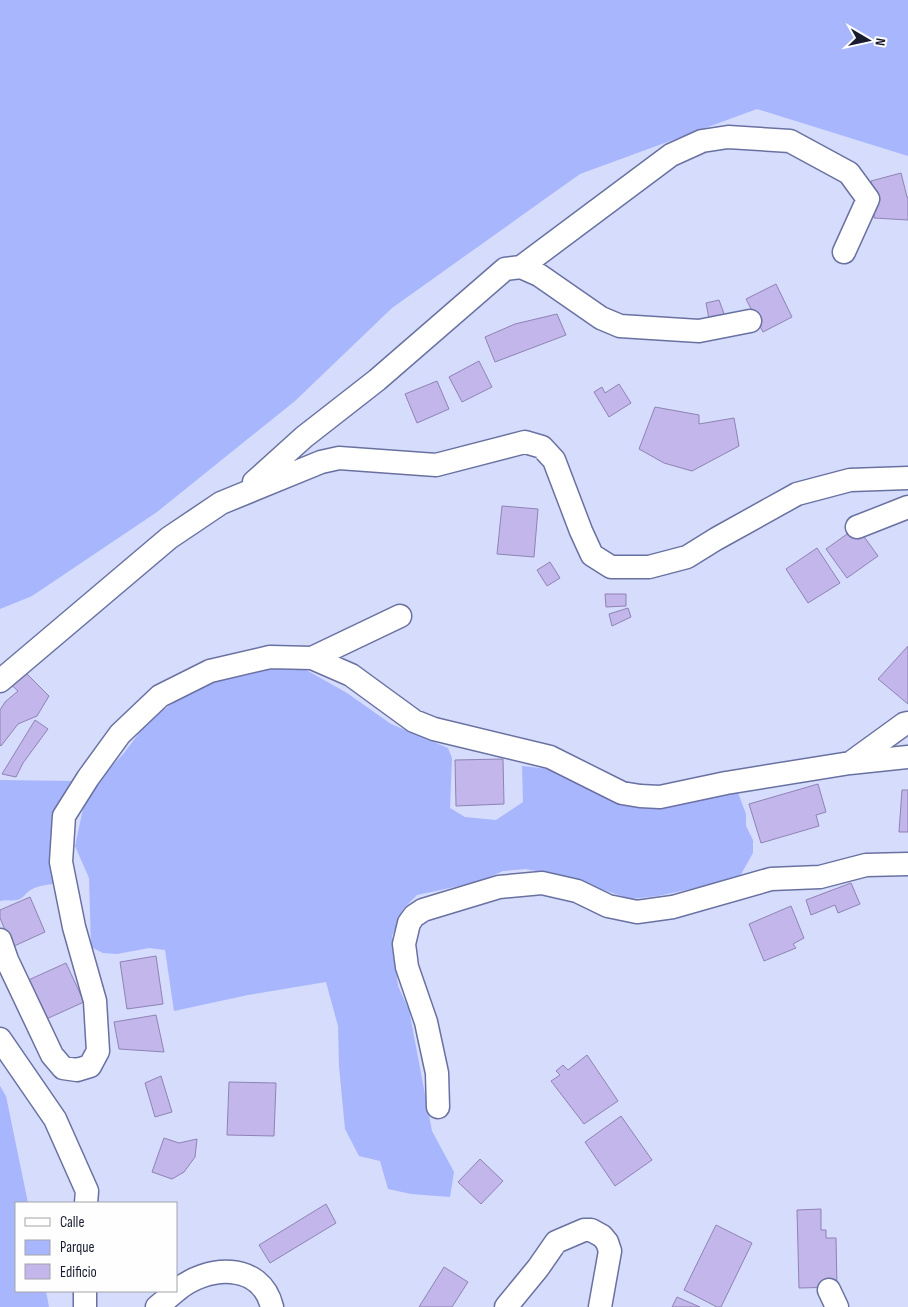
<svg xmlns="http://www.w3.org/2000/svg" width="908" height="1307" font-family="'Sofia Sans Condensed',sans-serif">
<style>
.green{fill:#a8b6fd}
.building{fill:#c2b6ea;stroke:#8f83b5}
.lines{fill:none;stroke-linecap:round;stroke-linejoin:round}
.minor-casing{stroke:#6971a1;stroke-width:25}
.minor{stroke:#fff;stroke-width:22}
</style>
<rect width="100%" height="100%" fill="#d5dcfc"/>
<path class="green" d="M0,0H908V156L757,109L580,174L392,308L295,401L157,512L32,596L0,609Z
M301,667L347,693L391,724L448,748L452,758L450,808L465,817L496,820L523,802L522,766L558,770L579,781L607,799L630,802L737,790L746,814V826L753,840V853L740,876L704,886L658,896L631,899L558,875L526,869L503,871L478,882L417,895L403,909L392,936L398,986L409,1010L432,1131L454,1172L450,1197L411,1194L388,1189L380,1161L359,1156L345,1129L339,1066L338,1026L326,982L248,995L174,1011L165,950L149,948L117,954L103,953L91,947L89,878L75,846L83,809L101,778L124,753L149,720L185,695L220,679L256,669Z
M0,780L74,781L56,884C48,884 36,886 29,891C25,894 24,897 20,899C13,902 6,899 0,901Z
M0,1086L6,1096L28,1203H16V1291H46L49,1307H0Z"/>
<path class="building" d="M901,173L907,197H908V220L874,218L875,198L871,181Z
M776,284L792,317L763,332L746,299Z
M719,300L726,319L710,324L706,303Z
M557,314L566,335L495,362L485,337L515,324Z
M479,361L492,387L462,402L449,377Z
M437,381L449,409L417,423L405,394Z
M619,384L631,403L609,417L594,392L602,387L605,393Z
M655,407L699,415V424L734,418L739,446L692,471L664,463L639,449Z
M502,506L538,509L534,557L497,554Z
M857,527L878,556L847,578L826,549Z
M817,548L840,583L808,603L786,569Z
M550,562L560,578L547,586L537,570Z
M605,594H626V606L606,607Z
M628,608L631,617L612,626L609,614Z
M908,646V704L878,679Z
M22,669L49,696L37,716L18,724L1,746L0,745V710L5,702L18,691L8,682Z
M35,720L48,729L23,763L16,777L2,774Z
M503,759L504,804L456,806L455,760Z
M818,784L826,812L816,815L819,826L761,843L749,804Z
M902,790H908V832H899Z
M851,883L860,904L838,913L835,905L811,915L806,900Z
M30,897L45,932L12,947L0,918V910Z
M791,906L804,938L793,944L796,948L764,961L749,924Z
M156,956L163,1004L127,1009L120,962Z
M66,963L84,1002L42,1021L24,982Z
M156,1015L164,1052L119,1049L114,1022Z
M587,1055L618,1101L584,1124L551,1081L560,1075L556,1071L563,1065L568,1070Z
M161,1076L172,1112L155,1117L145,1083Z
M229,1082L276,1083L274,1136L227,1135Z
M621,1116L652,1160L615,1186L585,1142Z
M164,1138L179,1143L197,1139L195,1157L184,1172L172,1179L152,1172Z
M480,1159L503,1181L481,1204L458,1182Z
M326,1204L336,1223L270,1263L259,1245Z
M821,1209V1230H826V1238H836L837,1287L799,1288L797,1210Z
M716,1225L752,1243L721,1307H717L684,1290Z
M444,1267L468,1282L452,1307H419Z
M677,1297L700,1307H672Z"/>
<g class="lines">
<g class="minor-casing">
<path id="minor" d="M521,267L671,155L702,141L728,137L790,141L849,173L868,199L844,252
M254,482L304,437L377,380L505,269L521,267L539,275L601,318L620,326L699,331L750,321
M857,527L908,507
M312,658L400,616
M0,681L169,538L221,503L321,462L339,458L436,465L525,442L542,447L554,460L581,531L592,555L611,567H649L687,557L716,539L797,494L850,480L908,478
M853,761L904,724L908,723
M0,940L7,960L52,1055L63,1068L77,1070L90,1066L98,1051L95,1001L74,927L61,862L64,816L88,778L120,734L160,696L210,671L270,657L312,658L351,675L414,721L434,729L550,757L622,793L640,796L660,797L726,783L850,763L908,757
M0,1039L55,1119L87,1191L86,1203
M438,1107L437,1073L426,1022L407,967L404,944L409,923L414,916L423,910L499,887L542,883L577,891L608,906L637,912L673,907L771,879L820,877L866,865L908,864
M829,1290L837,1307
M176,1291C206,1265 261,1261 272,1307
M85,1307V1291
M157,1307L176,1291
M506,1307L538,1268L556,1242L584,1230H591L602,1236L607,1242L610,1251L600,1307"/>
</g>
<use href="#minor" class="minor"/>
</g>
<rect x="15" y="1202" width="162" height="90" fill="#fefefe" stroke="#a2a4ab"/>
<rect x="25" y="1218" width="25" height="8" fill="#ffffff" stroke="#a2a4ab"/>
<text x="60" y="1227" font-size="15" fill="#191c2f">Calle</text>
<rect x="25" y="1240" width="25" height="15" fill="#a8b6fd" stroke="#a2a4ab"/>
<text x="60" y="1252" font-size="15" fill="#191c2f">Parque</text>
<rect x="25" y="1264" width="25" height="15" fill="#c2b6ea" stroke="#a2a4ab"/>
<text x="60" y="1277" font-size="15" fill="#191c2f">Edificio</text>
<g transform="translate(868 40) rotate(99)" stroke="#fefefe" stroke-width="4" paint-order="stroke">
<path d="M0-4L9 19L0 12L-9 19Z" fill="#191c2f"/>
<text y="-8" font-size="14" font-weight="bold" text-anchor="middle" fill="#191c2f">N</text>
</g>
</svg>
